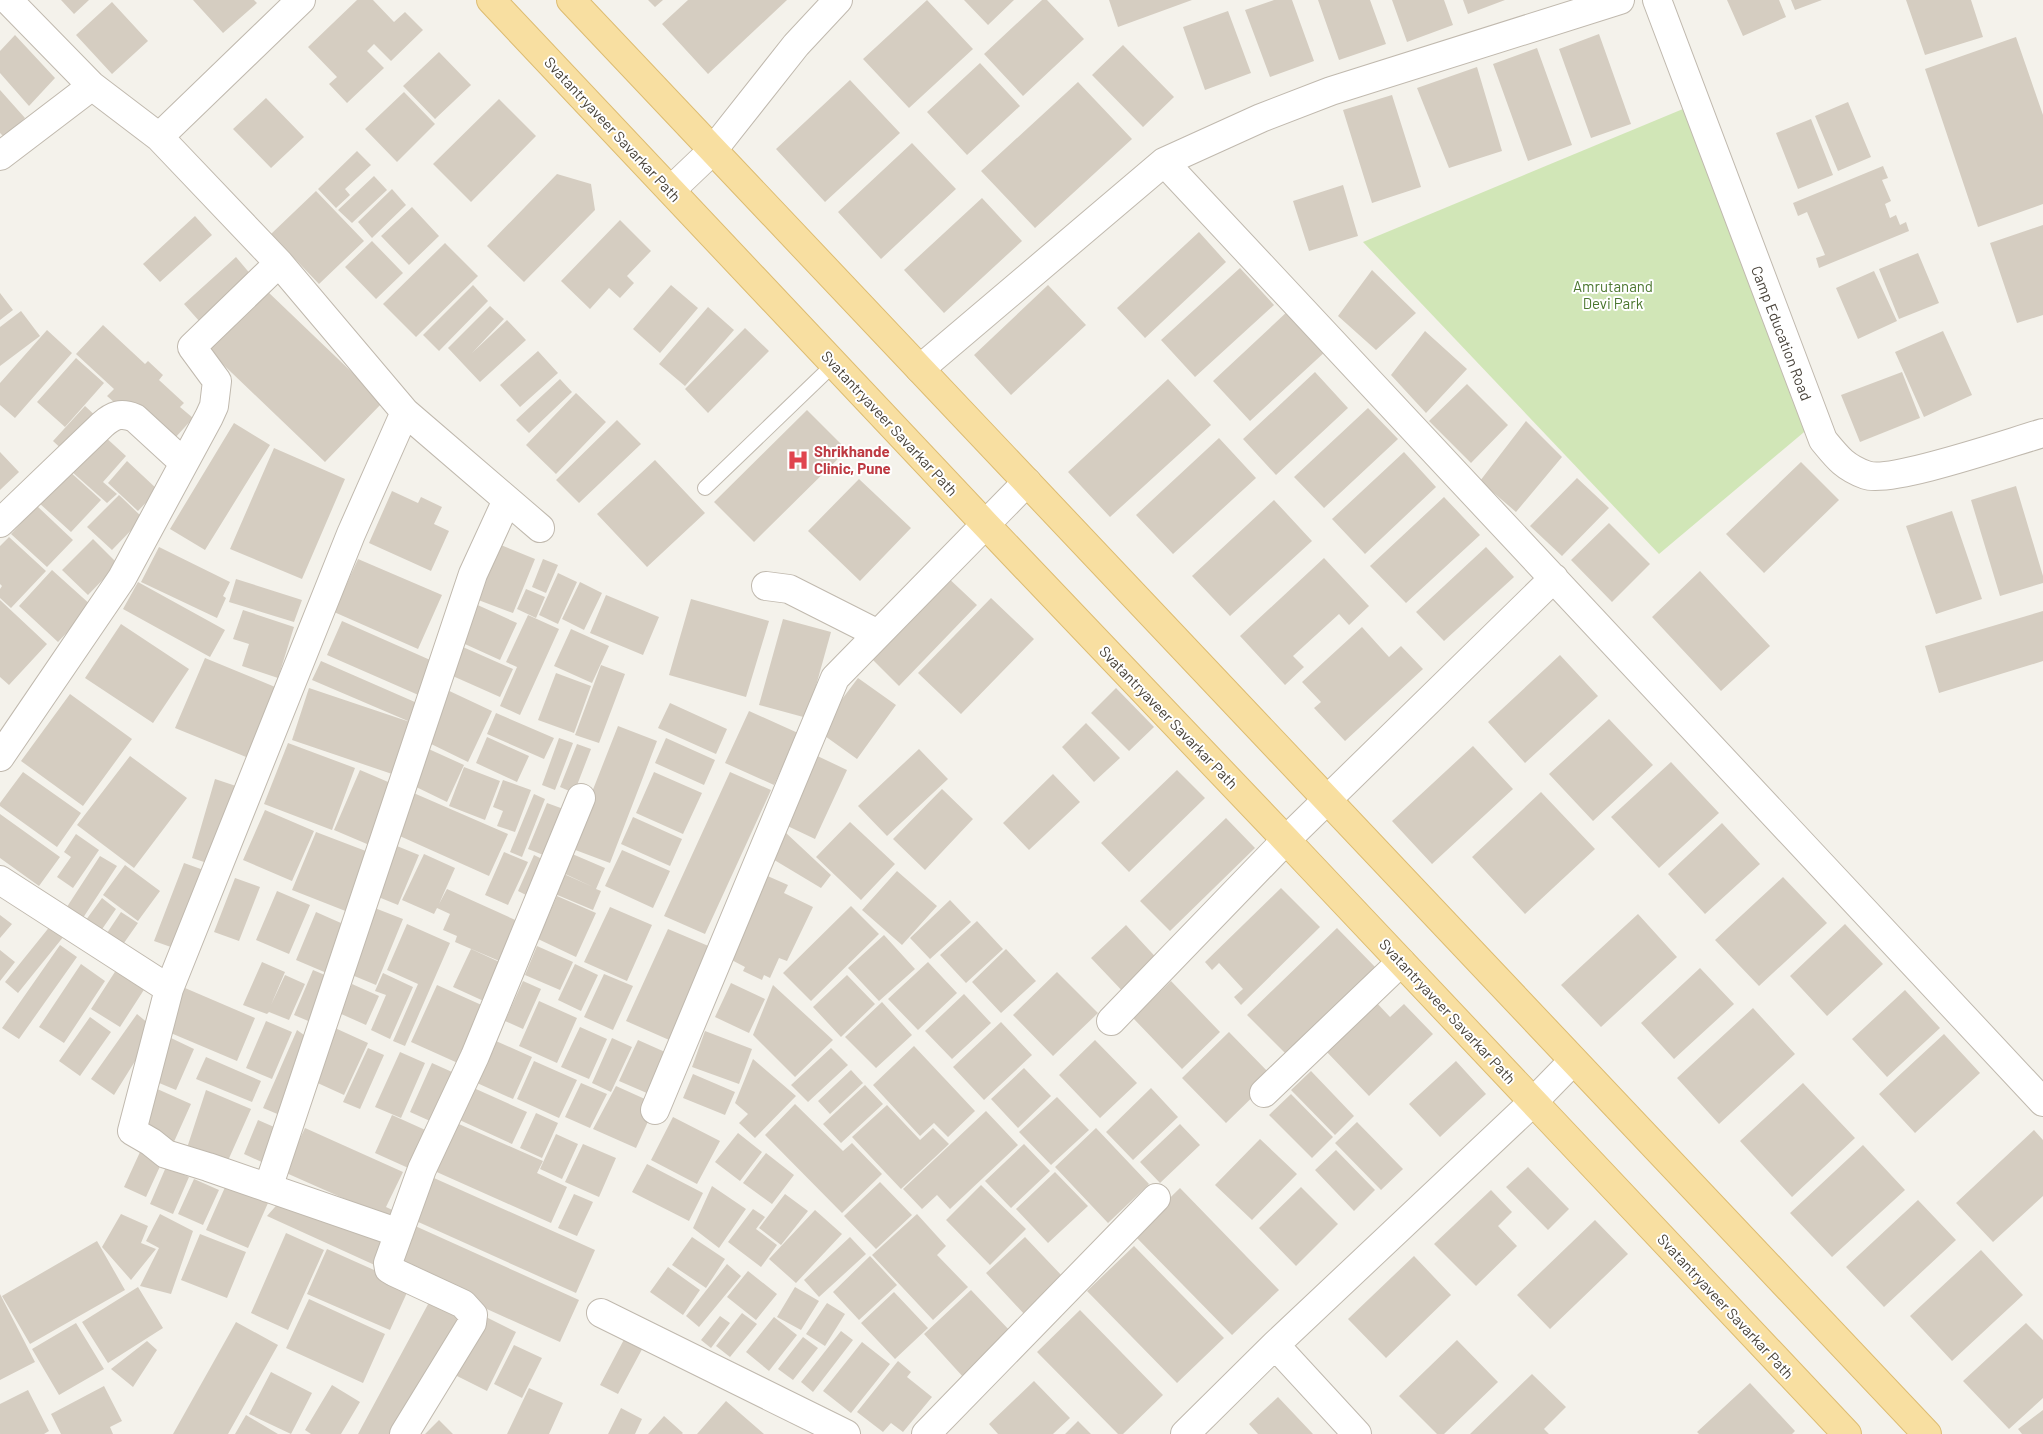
<svg xmlns="http://www.w3.org/2000/svg" width="2043" height="1434" font-family="Barlow,sans-serif">
<style>
.green{fill:#d1e6b7}
.building{fill:#d5cdc1}
.lines{fill:none;stroke-linecap:round;stroke-linejoin:round}
.lane-casing{stroke:#c0b9ae;stroke-width:16}
.street-casing{stroke:#c0b9ae;stroke-width:30}
.primary-casing{stroke:#ddbc71;stroke-width:30}
.lane{stroke:#fff;stroke-width:14}
.street{stroke:#fff;stroke-width:28}
.primary{stroke:#f8dfa1;stroke-width:28}
.labels{text-anchor:middle;dominant-baseline:central;stroke-width:4;stroke-linejoin:round;paint-order:stroke}
.street-label{font-size:15px;fill:#484239;stroke:#fff}
.park-label{font-size:15px;fill:#4b772f;stroke:#fff}
.health-label{font-size:15px;font-weight:bold;fill:#be3a42;stroke:#fff;text-anchor:start}
</style>
<rect width="100%" height="100%" fill="#f4f2eb"/>
<path class="green" d="M1695,104L1816,422L1659,554L1363,242Z"/>
<path class="building" d="M61,0H89L74,14Z
M193,0H254L257,3L223,33Z
M357,0H373L394,22L405,12L423,30L391,61L374,44L367,51L384,68L347,103L329,84L337,77L308,47Z
M648,0H663L655,7Z
M688,0H787L708,74L662,24Z
M927,0L973,49L909,108L863,59Z
M964,0H1014L988,25Z
M1042,0H1047L1084,39L1023,96L984,54Z
M1109,0H1192L1118,27Z
M1274,0H1292L1314,61L1270,77L1245,10Z
M1318,0H1370L1386,44L1339,60Z
M1392,0H1444L1453,25L1407,42Z
M1463,0H1505L1468,14Z
M1727,0H1779L1786,17L1743,36Z
M1791,0H1822L1795,10Z
M1906,0H1971L1983,37L1925,55Z
M112,2L148,41L112,74L76,35Z
M1228,11L1251,73L1205,90L1183,27Z
M1599,34L1631,124L1591,138L1559,49Z
M15,35L55,78L29,106L0,73V51Z
M2016,37L2043,115V204L1978,227L1925,69Z
M1123,45L1174,97L1143,127L1092,75Z
M1537,48L1572,145L1528,161L1493,64Z
M439,52L471,85L435,119L403,86Z
M980,63L1020,106L967,155L927,112Z
M1477,67L1502,151L1449,168L1417,88Z
M850,80L900,133L825,202L776,149Z
M1078,82L1132,139L1035,228L981,171Z
M0,90L25,118L4,137L0,133Z
M404,92L435,124L397,162L365,129Z
M1392,95L1421,187L1372,203L1343,110Z
M266,98L304,137L271,168L233,129Z
M499,99L536,136L471,202L433,164Z
M1848,102L1871,157L1838,171L1815,116Z
M1811,119L1833,175L1798,189L1776,133Z
M912,143L956,189L881,259L838,212Z
M357,151L371,165L345,189L350,195L336,208L318,189Z
M1883,166L1888,178L1882,180L1891,201L1885,204L1890,218L1896,215L1900,225L1906,222L1909,231L1819,268L1816,258L1825,255L1807,212L1798,216L1793,203Z
M557,174L591,184L595,210L524,282L487,246Z
M374,176L387,190L352,223L338,210Z
M1343,185L1358,236L1309,251L1293,201Z
M392,189L406,205L372,238L358,222Z
M316,191L364,241L319,284L271,234Z
M982,198L1022,241L944,313L904,270Z
M412,207L439,236L409,265L381,236Z
M195,216L212,235L160,282L143,264Z
M620,220L651,251L627,276L634,283L620,298L609,288L590,309L561,281Z
M2043,225V315L2017,323L1990,243Z
M1199,232L1226,262L1145,338L1117,308Z
M372,241L403,273L376,299L345,267Z
M445,243L478,276L416,337L383,304Z
M1918,253L1939,303L1899,319L1879,269Z
M236,257L252,276L200,322L184,304Z
M1240,268L1274,305L1195,377L1161,340Z
M1372,270L1416,313L1376,350L1338,316Z
M1874,271L1897,321L1858,339L1836,288Z
M473,285L488,301L439,351L423,335Z
M671,285L698,308L660,353L633,329Z
M1048,285L1086,325L1011,395L974,355Z
M266,290L383,402L325,462L208,350Z
M0,293L13,310L0,320Z
M490,306L504,319L472,353L507,320L526,340L480,382L448,348Z
M708,307L734,330L685,386L659,364Z
M1289,310L1327,350L1250,421L1213,381Z
M21,311L40,336L0,366V327Z
M103,325L145,364L148,361L163,375L159,380L184,403L180,407L193,418L175,438L123,410L107,396L114,389L76,354Z
M745,328L769,351L708,413L685,389Z
M47,330L72,353L15,418L0,405V383Z
M1425,331L1467,369L1426,413L1391,375Z
M1943,331L1972,395L1924,417L1895,352Z
M538,351L558,373L520,407L500,385Z
M76,358L104,383L65,427L37,402Z
M1315,372L1348,408L1276,475L1243,439Z
M1902,372L1920,418L1860,442L1841,395Z
M560,379L572,392L529,433L516,420Z
M1168,379L1211,425L1110,517L1068,472Z
M1467,384L1508,425L1471,463L1429,421Z
M576,393L606,422L556,474L526,445Z
M85,406L100,420L68,455L53,441Z
M1368,408L1398,439L1324,508L1294,477Z
M807,410L847,450L754,542L714,502Z
M617,420L641,444L579,503L556,480Z
M1526,421L1562,457L1516,512L1480,481Z
M234,423L270,445L205,550L170,529Z
M103,435L126,456L103,482L117,494L107,503L71,471Z
M1219,438L1256,478L1173,554L1136,515Z
M274,448L345,479L302,579L230,549Z
M0,452L19,472L0,490Z
M1404,452L1436,487L1365,554L1332,519Z
M655,460L705,513L647,567L597,514Z
M127,461L158,490L138,511L108,483Z
M1801,462L1839,500L1764,573L1726,534Z
M68,470L101,500L71,532L38,502Z
M1577,478L1609,508L1562,556L1530,526Z
M859,479L911,528L860,581L808,531Z
M2016,486L2043,576V583L2000,596L1971,500Z
M392,491L418,503L421,497L442,507L434,524L449,531L431,571L369,543Z
M119,495L143,518L112,550L87,527Z
M1444,497L1480,535L1406,603L1370,566Z
M1274,500L1312,541L1230,616L1192,576Z
M37,506L73,540L47,567L11,534Z
M1952,511L1982,599L1936,614L1906,526Z
M1609,523L1650,564L1612,602L1571,560Z
M9,537L46,571L11,608L0,598V589L2,586L0,584V546Z
M93,539L118,564L88,595L62,570Z
M496,543L535,559L513,613L473,598Z
M159,547L230,582L223,596L226,598L217,618L141,582Z
M1486,547L1514,577L1444,641L1416,612Z
M1324,558L1369,606L1349,625L1339,614L1293,656L1304,667L1285,685L1240,636Z
M358,559L442,595L418,649L334,612Z
M543,559L558,565L546,593L532,587Z
M52,570L92,606L58,642L19,606Z
M1700,571L1770,646L1721,691L1652,617Z
M558,573L577,582L558,624L539,615Z
M944,574L977,605L899,686L867,654Z
M236,579L302,600L294,622L229,602Z
M138,582L225,630L210,657L123,609Z
M580,582L602,593L584,630L562,619Z
M526,589L545,597L536,618L517,609Z
M606,595L659,617L643,655L590,633Z
M991,598L1034,639L961,714L918,673Z
M691,599L769,621L746,697L669,675Z
M0,600L47,644L9,685L0,677Z
M471,602L517,623L500,660L456,640Z
M243,610L294,627L278,678L242,666L249,644L233,639Z
M2043,611V661L1939,693L1925,646Z
M528,615L559,629L520,715L500,706L517,667L506,662Z
M783,619L831,632L807,718L759,705Z
M342,621L437,663L423,697L327,655Z
M121,624L189,669L153,723L85,678Z
M1362,627L1389,657L1401,646L1423,669L1345,741L1314,708L1321,702L1302,682Z
M571,629L609,646L592,683L554,666Z
M456,644L513,669L500,697L446,673Z
M1560,655L1598,696L1525,763L1488,722Z
M205,658L280,689L251,759L175,728Z
M321,661L424,706L415,724L312,680Z
M601,665L625,674L599,743L575,735Z
M556,673L591,686L574,733L538,720Z
M858,678L896,705L857,759L818,731Z
M309,688L413,723L395,775L292,740Z
M443,688L492,711L468,762L425,741Z
M1116,688L1154,727L1129,751L1091,713Z
M70,694L132,739L83,806L21,761Z
M670,703L727,729L716,754L658,728Z
M749,711L798,733L774,785L725,763Z
M496,713L554,738L544,759L487,734Z
M1609,719L1653,765L1593,821L1549,774Z
M1086,723L1120,758L1094,782L1062,747Z
M618,726L657,741L610,863L570,848Z
M487,737L529,756L517,782L476,763Z
M559,738L573,743L555,790L542,785Z
M666,738L715,760L704,785L655,763Z
M288,743L355,768L332,830L264,804Z
M577,744L591,749L574,793L560,787Z
M422,746L464,765L447,802L410,784Z
M1473,746L1513,789L1432,864L1392,821Z
M919,749L948,779L887,836L858,806Z
M809,752L847,770L815,839L777,821Z
M130,756L187,798L134,868L77,825Z
M1671,762L1719,813L1659,868L1611,817Z
M464,767L500,781L485,820L449,806Z
M360,770L400,787L374,847L334,830Z
M1177,770L1205,798L1129,872L1101,843Z
M23,772L81,813L57,847L0,806V803Z
M654,772L702,793L683,834L636,813Z
M730,772L771,790L705,934L664,916Z
M1053,774L1080,802L1029,850L1003,823Z
M215,779L239,787L216,866L192,858Z
M503,780L531,790L515,832L497,826L503,811L493,807Z
M942,789L973,819L925,870L893,839Z
M409,791L508,834L489,876L393,833Z
M1541,792L1595,849L1525,914L1472,857Z
M534,794L545,799L522,857L510,852Z
M547,803L569,811L551,858L528,849Z
M265,810L314,831L292,881L243,860Z
M0,814L60,857L39,886L0,858Z
M633,817L682,839L670,866L621,844Z
M1226,818L1255,848L1170,931L1140,901Z
M850,822L895,864L861,900L816,857Z
M1722,823L1760,864L1705,914L1668,874Z
M316,832L371,853L348,912L292,890Z
M785,832L831,875L821,888L771,858Z
M76,834L99,850L73,888L57,877L71,857L64,852Z
M392,844L419,855L398,905L371,894Z
M622,850L670,871L653,908L605,886Z
M504,852L528,862L508,905L485,895Z
M570,853L605,868L596,889L601,891L593,910L555,894L564,874L593,887L561,872Z
M424,854L455,868L439,904L447,889L522,923L504,963L455,942L457,936L443,930L450,914L437,908L434,914L402,900Z
M534,855L550,863L528,896L518,891Z
M100,856L117,866L79,924L63,913Z
M184,863L212,873L182,951L154,941Z
M125,865L160,891L138,921L103,895Z
M897,871L937,906L902,945L862,910Z
M763,874L788,885L784,893L813,907L787,961L779,958L770,978L764,975L762,980L743,971L745,967L724,956Z
M1783,877L1827,923L1759,986L1715,940Z
M235,878L260,887L239,941L214,932Z
M1281,888L1320,927L1241,1005L1234,997L1243,989L1219,963L1212,970L1205,962Z
M277,891L310,905L289,954L256,940Z
M557,896L596,913L576,957L538,939Z
M102,898L116,909L98,935L83,924Z
M950,900L971,922L930,959L910,938Z
M367,905L403,919L376,985L347,973Z
M851,906L879,934L811,1001L783,973Z
M610,907L652,925L627,981L584,962Z
M121,912L138,923L119,950L103,939Z
M316,912L350,927L329,974L296,960Z
M1638,914L1677,957L1601,1027L1561,985Z
M0,915L12,924L0,938Z
M977,921L1003,949L966,983L940,955Z
M407,924L450,943L405,1046L393,1041L418,984L387,970Z
M1845,924L1883,964L1827,1016L1790,976Z
M51,925L64,936L18,993L5,982Z
M1126,925L1163,965L1128,997L1091,958Z
M1337,928L1378,970L1289,1057L1247,1015Z
M668,929L718,950L676,1043L626,1021Z
M884,935L915,969L879,1001L848,968Z
M60,945L77,957L19,1039L2,1028Z
M537,946L573,962L560,990L525,975Z
M471,949L506,965L488,1003L453,987Z
M1006,949L1036,981L1001,1013L972,982Z
M0,950L15,962L0,981Z
M262,962L285,972L271,1005L285,975L305,984L289,1020L269,1012L267,1014L243,1005Z
M928,962L957,993L918,1030L888,999Z
M81,964L105,981L64,1043L39,1027Z
M120,964L149,982L120,1027L91,1009Z
M575,964L598,975L581,1011L558,1000Z
M1700,968L1734,1004L1674,1059L1641,1023Z
M313,970L332,978L313,1023L294,1015Z
M1057,972L1098,1013L1053,1056L1013,1015Z
M383,973L413,987L390,1039L371,1030L386,995L375,991Z
M604,974L633,986L613,1030L584,1017Z
M847,975L875,1004L841,1037L813,1007Z
M523,981L541,989L523,1029L505,1021Z
M1171,981L1220,1032L1182,1069L1133,1018Z
M731,983L765,999L749,1033L715,1017Z
M352,984L379,996L366,1025L339,1013Z
M437,985L486,1007L460,1064L411,1042Z
M773,985L833,1040L795,1077L753,1035Z
M185,988L255,1018L237,1061L166,1031Z
M1905,990L1940,1028L1887,1077L1852,1039Z
M964,994L991,1023L952,1059L925,1031Z
M539,1001L577,1018L557,1063L519,1046Z
M1375,1001L1390,1017L1404,1004L1433,1034L1369,1096L1325,1050Z
M882,1002L912,1035L876,1068L845,1037Z
M1753,1008L1795,1054L1719,1124L1677,1078Z
M137,1014L155,1029L114,1095L91,1079Z
M90,1017L111,1032L80,1076L59,1061Z
M266,1021L292,1032L272,1079L246,1068Z
M1001,1022L1032,1055L984,1100L953,1067Z
M580,1027L607,1039L589,1079L561,1067Z
M335,1028L368,1043L344,1095L311,1080Z
M297,1030L311,1040L287,1118L263,1108Z
M705,1031L752,1049L739,1084L692,1067Z
M1229,1032L1273,1077L1226,1123L1182,1078Z
M1944,1034L1980,1073L1915,1133L1879,1094Z
M171,1038L194,1049L176,1090L152,1080Z
M612,1038L632,1047L611,1092L592,1083Z
M638,1040L674,1056L656,1097L619,1081Z
M1095,1040L1137,1083L1100,1118L1059,1075Z
M496,1041L532,1057L513,1099L477,1083Z
M914,1046L975,1111L948,1137L934,1123L920,1136L873,1085Z
M368,1048L384,1055L360,1109L343,1102Z
M831,1048L848,1065L808,1102L791,1085Z
M400,1052L425,1063L401,1118L375,1107Z
M206,1057L261,1081L252,1102L196,1079Z
M753,1059L796,1096L755,1138L739,1123L748,1114L735,1103Z
M534,1061L577,1080L559,1118L517,1099Z
M1456,1061L1486,1094L1440,1137L1409,1104Z
M432,1063L461,1076L439,1125L410,1112Z
M1024,1068L1051,1096L1018,1128L991,1099Z
M851,1070L863,1083L830,1114L818,1101Z
M1311,1071L1354,1116L1335,1135L1291,1090Z
M693,1074L735,1092L725,1115L683,1098Z
M581,1083L607,1094L590,1128L565,1117Z
M1803,1083L1855,1138L1792,1197L1740,1141Z
M467,1085L527,1112L512,1144L453,1117Z
M865,1085L883,1104L841,1143L823,1124Z
M616,1086L656,1104L636,1148L593,1129Z
M155,1088L191,1104L173,1144L137,1129Z
M1151,1088L1178,1117L1133,1160L1106,1132Z
M206,1090L251,1109L226,1165L186,1151Z
M1291,1094L1333,1137L1312,1158L1269,1115Z
M1057,1097L1089,1130L1051,1165L1019,1132Z
M795,1104L843,1151L852,1143L882,1174L842,1213L765,1135Z
M887,1105L920,1140L933,1128L949,1144L901,1189L852,1137Z
M986,1111L1018,1145L950,1209L937,1195L922,1209L903,1189Z
M536,1113L558,1123L542,1158L520,1148Z
M392,1115L432,1133L415,1171L375,1153Z
M673,1117L720,1141L697,1184L651,1160Z
M258,1120L281,1130L266,1164L244,1154Z
M452,1121L543,1161L537,1173L567,1187L551,1223L430,1169Z
M1357,1122L1403,1169L1381,1190L1335,1143Z
M1180,1124L1200,1145L1160,1183L1140,1162Z
M305,1128L403,1172L386,1207L401,1214L397,1222L284,1172Z
M1096,1128L1149,1184L1108,1223L1055,1167Z
M2034,1130L2043,1140V1196L1993,1242L1956,1203Z
M738,1133L762,1152L740,1181L715,1162Z
M556,1134L578,1144L562,1179L540,1169Z
M1260,1139L1297,1174L1252,1220L1215,1185Z
M583,1144L616,1158L599,1197L565,1182Z
M1024,1144L1050,1171L1011,1208L985,1181Z
M1863,1145L1905,1190L1832,1257L1790,1213Z
M1336,1150L1375,1190L1354,1211L1315,1170Z
M140,1152L162,1162L146,1197L124,1187Z
M766,1153L794,1175L772,1204L743,1183Z
M647,1164L703,1193L689,1221L632,1192Z
M166,1167L189,1177L173,1214L150,1204Z
M1528,1167L1569,1209L1548,1230L1506,1187Z
M1055,1172L1088,1206L1048,1243L1016,1209Z
M425,1174L595,1250L576,1293L405,1216Z
M230,1176L272,1194L248,1248L206,1230Z
M194,1179L219,1190L203,1225L178,1214Z
M880,1182L912,1215L876,1249L844,1216Z
M981,1185L1026,1229L990,1265L946,1220Z
M712,1186L746,1209L719,1248L693,1228Z
M1301,1187L1338,1224L1296,1266L1259,1228Z
M1180,1188L1279,1290L1232,1335L1133,1234Z
M1491,1190L1512,1212L1498,1226L1517,1246L1476,1286L1434,1244Z
M574,1194L593,1202L577,1236L558,1228Z
M785,1194L808,1211L781,1245L759,1228Z
M282,1199L390,1238L379,1267L267,1216Z
M1918,1200L1956,1240L1884,1307L1846,1267Z
M753,1209L765,1217L756,1229L777,1245L761,1267L728,1242Z
M815,1210L842,1234L796,1283L769,1259Z
M121,1214L148,1226L141,1243L156,1249L131,1280L102,1247Z
M160,1214L193,1231L171,1294L140,1286L159,1248L146,1241Z
M917,1214L946,1246L937,1255L968,1287L933,1320L872,1255Z
M1595,1220L1628,1254L1550,1329L1517,1295Z
M413,1225L579,1300L560,1342L394,1267Z
M286,1233L324,1250L288,1330L251,1313Z
M200,1234L246,1252L227,1298L181,1280Z
M692,1237L725,1259L706,1288L672,1265Z
M850,1237L866,1254L819,1297L804,1280Z
M1025,1237L1064,1278L1025,1315L986,1273Z
M97,1241L125,1290L30,1344L2,1296Z
M1134,1246L1224,1338L1177,1383L1087,1291Z
M327,1249L410,1286L390,1330L307,1294Z
M1981,1250L2023,1295L1952,1361L1910,1316Z
M870,1256L897,1285L859,1320L833,1292Z
M1414,1256L1451,1295L1386,1358L1348,1319Z
M727,1264L741,1276L699,1327L686,1316Z
M668,1267L700,1290L683,1315L650,1292Z
M748,1271L777,1294L756,1320L727,1297Z
M138,1287L163,1328L108,1363L82,1322Z
M795,1287L819,1301L801,1330L777,1317Z
M971,1290L1012,1333L964,1378L924,1334Z
M894,1292L928,1328L895,1359L861,1323Z
M0,1294L35,1362L0,1380Z
M433,1295L465,1312L398,1434H358Z
M309,1299L385,1334L363,1383L286,1348Z
M827,1303L845,1314L825,1346L806,1334Z
M1080,1310L1163,1395L1123,1434H1118L1037,1352Z
M742,1313L757,1324L730,1357L716,1346Z
M484,1316L516,1332L487,1391L455,1375Z
M720,1316L730,1323L711,1348L701,1340Z
M774,1317L797,1335L769,1371L746,1352Z
M236,1322L278,1345L228,1434H173Z
M76,1323L104,1369L59,1395L32,1349Z
M2026,1323L2043,1340V1398L2009,1429L1963,1381Z
M629,1330L647,1340L618,1394L600,1385Z
M841,1331L853,1340L813,1392L801,1382Z
M803,1337L818,1348L793,1380L778,1369Z
M1457,1340L1498,1382L1444,1434H1437L1399,1396Z
M147,1341L157,1350L133,1387L111,1369Z
M862,1342L890,1364L851,1413L823,1391Z
M514,1345L542,1358L522,1398L494,1384Z
M898,1361L911,1372L907,1377L932,1397L903,1432L891,1423L883,1432L857,1412Z
M271,1372L312,1393L291,1434L249,1414Z
M1532,1374L1566,1407L1544,1429L1549,1434H1470Z
M1034,1381L1070,1418L1053,1434H998L989,1424Z
M1750,1383L1795,1431L1792,1434H1699L1697,1432Z
M332,1385L360,1402L341,1434H311L305,1430Z
M104,1386L122,1421L110,1427L113,1434H61L51,1414Z
M529,1388L563,1403L549,1434H507Z
M28,1390L49,1431L44,1434H0V1404Z
M1278,1397L1313,1434H1258L1249,1424Z
M726,1401L764,1434H697Z
M621,1408L642,1419L635,1434H608Z
M2043,1410V1434H2022L2018,1429Z
M246,1415L278,1434H235Z
M664,1416L683,1433L682,1434H648Z
M439,1420L453,1434H425Z
M1078,1421L1091,1434H1065Z"/>
<g class="lines">
<g class="lane-casing">
<path id="lane" d="M705,488L834,364"/>
</g>
<g class="street-casing">
<path id="street" d="M8,0L92,86L159,137L279,263L405,412L540,528
M1657,0L1823,440C1837,457 1844,467 1866,475C1891,484 2011,442 2043,433
M159,137L301,0
M0,156L92,86
M1164,162L2043,1102
M671,190L713,150L796,45L838,0
M920,369L1164,162L1261,118L1331,91L1620,0
M0,523L102,425C113,415 121,412 135,418L184,463
M766,586L789,589L878,634
M0,757L122,578L209,417L214,406L217,381L192,347L279,263
M0,880L169,989
M1111,1021L1286,840L1554,578
M1264,1093L1401,962
M655,1110L835,678L1027,482
M268,1188L473,574L507,500
M399,1233L208,1167L166,1154L151,1142L132,1131L169,989L351,534L405,412
M601,1313L846,1434
M1275,1345L1357,1434
M404,1434L472,1323L473,1315L463,1304L394,1272L389,1269L388,1263L422,1169L475,1056L581,798
M926,1434L1156,1198
M1185,1434L1275,1345L1533,1102L1573,1061"/>
</g>
<g class="primary-casing">
<path id="primary" d="M491,0L985,524L1286,840L1847,1434
M571,0L1927,1434"/>
</g>
<use href="#lane" class="lane"/>
<use href="#street" class="street"/>
<use href="#primary" class="primary"/>
</g>
<defs>
<g id="hospital-bare" transform="scale(1.725)"><path d="M-5-5h3v3.5h4V-5h3V5h-3V1.5h-4V5h-3Z" fill="#e0444e" stroke="#fff" stroke-width="2.5" paint-order="stroke"/></g>
</defs>
<g fill-rule="evenodd">
<use href="#hospital-bare" x="798" y="460"/>
</g>
<g class="labels">
<g class="street-label">
<text transform="translate(613 129) rotate(47)">Svatantryaveer Savarkar Path</text>
<text transform="translate(1782 333) rotate(69)">Camp Education Road</text>
<text transform="translate(890 423) rotate(47)">Svatantryaveer Savarkar Path</text>
<text transform="translate(1169 717) rotate(46)">Svatantryaveer Savarkar Path</text>
<text transform="translate(1448 1011) rotate(47)">Svatantryaveer Savarkar Path</text>
<text transform="translate(1726 1306) rotate(47)">Svatantryaveer Savarkar Path</text>
</g>
<g class="park-label">
<text x="1613" y="286">Amrutanand<tspan x="1613" dy="17">Devi Park</tspan></text>
</g>
<g class="health-label">
<text x="814" y="451">Shrikhande<tspan x="814" dy="17">Clinic, Pune</tspan></text>
</g>
</g>
</svg>
